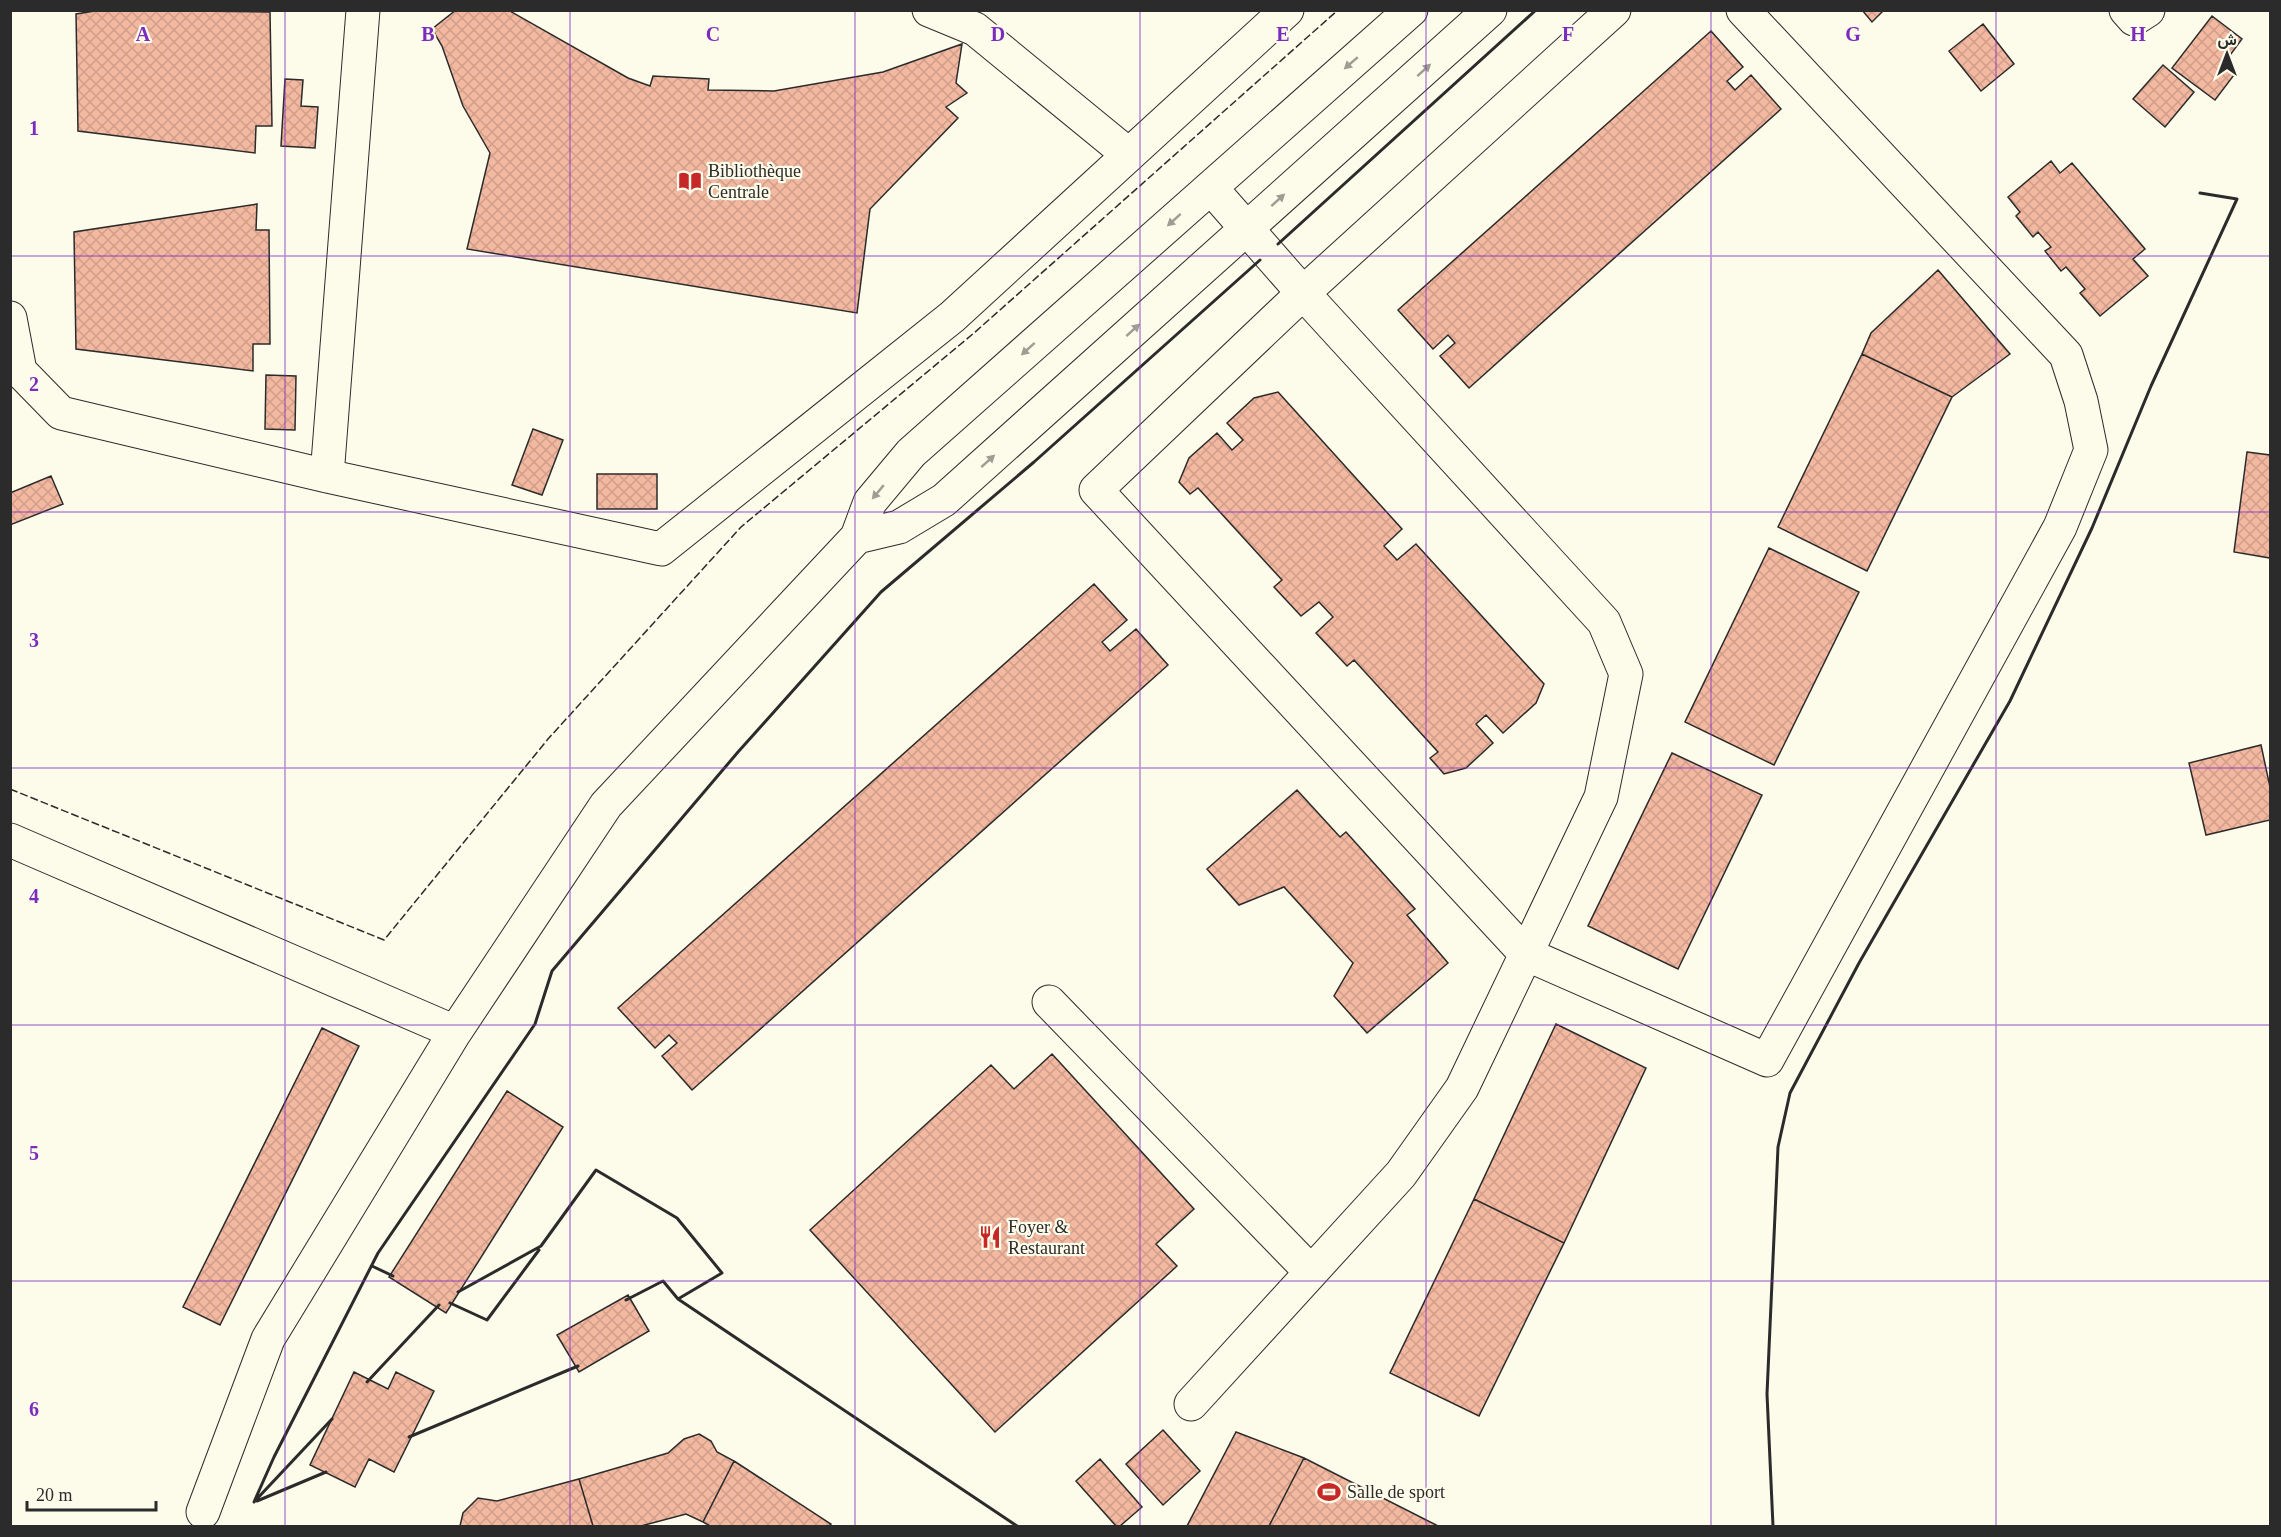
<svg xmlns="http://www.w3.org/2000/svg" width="2281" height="1537" font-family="'Times New Roman',Vazirmatn,serif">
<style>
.building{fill:url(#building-cross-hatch);stroke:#2b2b2b;stroke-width:1.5}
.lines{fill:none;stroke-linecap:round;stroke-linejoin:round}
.minor-casing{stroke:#2b2b2b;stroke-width:35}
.minor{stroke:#fdfbea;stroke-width:33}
.fence{stroke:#2b2b2b;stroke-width:1.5;stroke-dasharray:8 3;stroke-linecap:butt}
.wall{stroke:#2b2b2b;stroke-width:3}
.oneway{fill:#9e9d94}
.grid{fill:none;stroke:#7b2cbf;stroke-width:1.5;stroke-opacity:0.55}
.labels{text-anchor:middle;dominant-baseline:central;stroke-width:4.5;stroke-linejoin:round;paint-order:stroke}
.poi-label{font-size:18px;fill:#2b2b2b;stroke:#fdfbea;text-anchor:start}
.grid-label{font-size:20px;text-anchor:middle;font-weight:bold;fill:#7b2cbf;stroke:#fdfbea;stroke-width:4.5;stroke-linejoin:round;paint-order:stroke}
</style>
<defs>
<pattern id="building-cross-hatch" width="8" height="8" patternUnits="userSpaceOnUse" patternTransform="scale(1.5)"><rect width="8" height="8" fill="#f2b8a0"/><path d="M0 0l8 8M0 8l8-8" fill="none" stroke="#d09e8a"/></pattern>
</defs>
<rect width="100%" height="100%" fill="#fdfbea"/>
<path class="building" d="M101,10L270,12L272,126H256L255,153L78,131L76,14Z
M456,10H508L628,78L650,86L653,76L709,79L708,90L774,91L883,72L962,44L956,83L967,93L946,107L958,118L870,209L857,313L467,249L490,153L463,106L442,46L432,29Z
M1862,10H1884L1872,22Z
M2212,16L2242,39L2222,66L2234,75L2215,100L2172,68Z
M1983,24L2014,64L1981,91L1949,51Z
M1711,31L1743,67L1727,81L1735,90L1751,75L1781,109L1469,388L1440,356L1455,343L1448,335L1433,349L1398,310Z
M2163,65L2194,92L2165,127L2133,99Z
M285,79L303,80L301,106L318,107L315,148L281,146Z
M2051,161L2060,173L2072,163L2145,249L2133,259L2148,276L2100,316L2080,293L2085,289L2066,267L2061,271L2045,251L2051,247L2038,232L2033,237L2016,216L2020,212L2008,197Z
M257,204L256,230H269L270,344H253V371L76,349L74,232Z
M1938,270L2010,354L1952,397L1862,354L1871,333Z
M1862,354L1952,397L1867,571L1778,527Z
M266,375L296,376L295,430L265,429Z
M1278,392L1402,529L1384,546L1397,560L1416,544L1544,684L1536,703L1503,733L1486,715L1476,724L1493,743L1466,768L1444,774L1430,758L1438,752L1354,660L1347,666L1316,633L1333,617L1319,602L1301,616L1274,587L1282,580L1198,488L1190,494L1179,482L1189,458L1217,433L1232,450L1243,440L1227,423L1254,398Z
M533,429L563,440L542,495L512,485Z
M2247,452L2270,455V558L2234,552Z
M597,474H657V509H597Z
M51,476L63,504L10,525V493Z
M1769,548L1859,592L1774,765L1685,722Z
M1094,584L1127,620L1102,642L1110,651L1136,629L1168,665L692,1090L662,1056L677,1043L669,1035L655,1048L618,1008Z
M2261,745L2270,787V820L2206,835L2189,763Z
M1672,753L1762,795L1678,969L1588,926Z
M1297,790L1340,837L1346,832L1415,909L1407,915L1448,963L1367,1033L1334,996L1353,963L1284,887L1239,905L1207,869Z
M1556,1024L1646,1068L1564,1243L1474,1199Z
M322,1028L359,1046L220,1325L183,1307Z
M1052,1054L1194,1209L1156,1244L1177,1266L995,1432L810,1230L991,1065L1014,1089Z
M507,1091L563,1127L446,1313L389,1277Z
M1474,1199L1564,1243L1479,1416L1390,1373Z
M628,1295L649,1331L579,1372L557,1335Z
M354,1372L388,1389L396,1372L434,1391L394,1472L369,1459L355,1487L310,1465Z
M1163,1430L1200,1471L1163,1505L1126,1464Z
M1236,1432L1304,1458L1269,1526H1187Z
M699,1434L711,1441L717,1452L734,1461L703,1522L686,1514L641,1526H593L579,1479L668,1453L684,1439Z
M1304,1458L1438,1526H1269Z
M1100,1459L1142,1507L1120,1526H1116L1076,1481Z
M734,1461L831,1524L829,1526H710L703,1522Z
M579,1479L593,1526H460L463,1513L478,1498L497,1501Z"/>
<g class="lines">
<g class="minor-casing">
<path id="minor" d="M929,10L975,29L1129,155
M1614,10L1303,293L1096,490L1526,954L1767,1060L2060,527L2091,450L2081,401L2066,355L1743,10
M2126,10L2134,19L2148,10
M10,318L20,371L61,413L327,476L661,549L952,317L1287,10
M327,476L363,10
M857,537L899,527L944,500L1490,10
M10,840L455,1032
M1049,1002L1311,1272
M1191,1404L1401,1174L1462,1088L1601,797L1626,674L1604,622L1303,293L1211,188
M203,1512L268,1339L455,1032L606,805L857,537L870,502L911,453L1411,10"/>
</g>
<use href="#minor" class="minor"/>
<path class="fence" d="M10,789L384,940L548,739L741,527L974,333L1338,10"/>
<path class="wall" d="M1278,244L1536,10
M372,1266L393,1276
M458,1292L541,1246L596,1170L677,1218L722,1273L678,1299L1017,1526
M626,1300L663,1281L678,1299
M450,1303L487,1320L539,1250
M367,1382L439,1305
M332,1419L254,1502L274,1457L378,1253L535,1024L552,971L738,752L881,592L1034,462L1260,260
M409,1437L578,1366
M257,1501L326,1472
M1773,1526L1767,1394L1778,1147L1790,1093L1859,963L2010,701L2092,528L2151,386L2237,199L2200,193"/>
</g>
<defs><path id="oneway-solid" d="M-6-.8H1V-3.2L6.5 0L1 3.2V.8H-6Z" transform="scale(1.5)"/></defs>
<g class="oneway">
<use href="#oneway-solid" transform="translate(1351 63) rotate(139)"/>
<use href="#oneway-solid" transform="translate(1424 70) rotate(-42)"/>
<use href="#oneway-solid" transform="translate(1278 200) rotate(-42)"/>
<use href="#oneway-solid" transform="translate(1174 220) rotate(138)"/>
<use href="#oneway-solid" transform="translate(1133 330) rotate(-42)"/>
<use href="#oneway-solid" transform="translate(1028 349) rotate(138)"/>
<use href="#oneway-solid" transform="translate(988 461) rotate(-42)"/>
<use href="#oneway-solid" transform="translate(878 492) rotate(130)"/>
</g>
<path class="grid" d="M285,10V1526M570,10V1526M855,10V1526M1140,10V1526M1426,10V1526M1711,10V1526M1996,10V1526M10,256H2270M10,512H2270M10,768H2270M10,1025H2270M10,1281H2270"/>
<defs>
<g id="library-bare" transform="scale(1.8)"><path d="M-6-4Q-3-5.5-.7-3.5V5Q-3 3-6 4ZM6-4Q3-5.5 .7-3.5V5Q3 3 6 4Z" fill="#c62828" stroke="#fdfbea" stroke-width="2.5" paint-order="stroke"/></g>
<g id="restaurant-bare" transform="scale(1.8)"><path d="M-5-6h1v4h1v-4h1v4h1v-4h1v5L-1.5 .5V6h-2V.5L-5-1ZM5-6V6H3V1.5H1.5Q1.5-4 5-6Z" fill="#c62828" stroke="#fdfbea" stroke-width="2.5" paint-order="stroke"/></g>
<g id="stadium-bare" transform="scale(1.8)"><path d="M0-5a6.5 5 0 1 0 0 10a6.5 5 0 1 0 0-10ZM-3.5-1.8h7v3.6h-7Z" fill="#c62828" stroke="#fdfbea" stroke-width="2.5" paint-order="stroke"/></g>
</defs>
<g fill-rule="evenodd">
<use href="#library-bare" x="690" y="181"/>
<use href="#restaurant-bare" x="990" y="1237"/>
<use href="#stadium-bare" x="1329" y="1492"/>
</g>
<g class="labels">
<g class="poi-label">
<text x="708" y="171">Bibliothèque<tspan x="708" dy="21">Centrale</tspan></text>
<text x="1008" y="1227">Foyer &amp;<tspan x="1008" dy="21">Restaurant</tspan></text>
<text x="1347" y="1492">Salle de sport</text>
</g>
</g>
<g class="grid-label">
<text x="143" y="41">A</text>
<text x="428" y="41">B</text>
<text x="713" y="41">C</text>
<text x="998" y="41">D</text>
<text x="1283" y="41">E</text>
<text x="1568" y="41">F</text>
<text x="1853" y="41">G</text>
<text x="2138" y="41">H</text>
<text x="34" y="135">1</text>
<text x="34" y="391">2</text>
<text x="34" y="647">3</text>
<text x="34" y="903">4</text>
<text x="34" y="1160">5</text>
<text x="34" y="1416">6</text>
</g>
<rect width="2281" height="1537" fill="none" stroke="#2b2b2b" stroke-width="24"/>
<g transform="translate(2227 54)" stroke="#fdfbea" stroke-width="4.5" paint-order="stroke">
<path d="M0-4.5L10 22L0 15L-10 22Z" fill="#2b2b2b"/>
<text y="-9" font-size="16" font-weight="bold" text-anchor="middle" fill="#2b2b2b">ش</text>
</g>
<path d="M27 1501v9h129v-9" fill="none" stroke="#2b2b2b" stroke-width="3"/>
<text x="36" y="1501" font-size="18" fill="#2b2b2b" stroke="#fdfbea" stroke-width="4.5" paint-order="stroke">20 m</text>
</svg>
